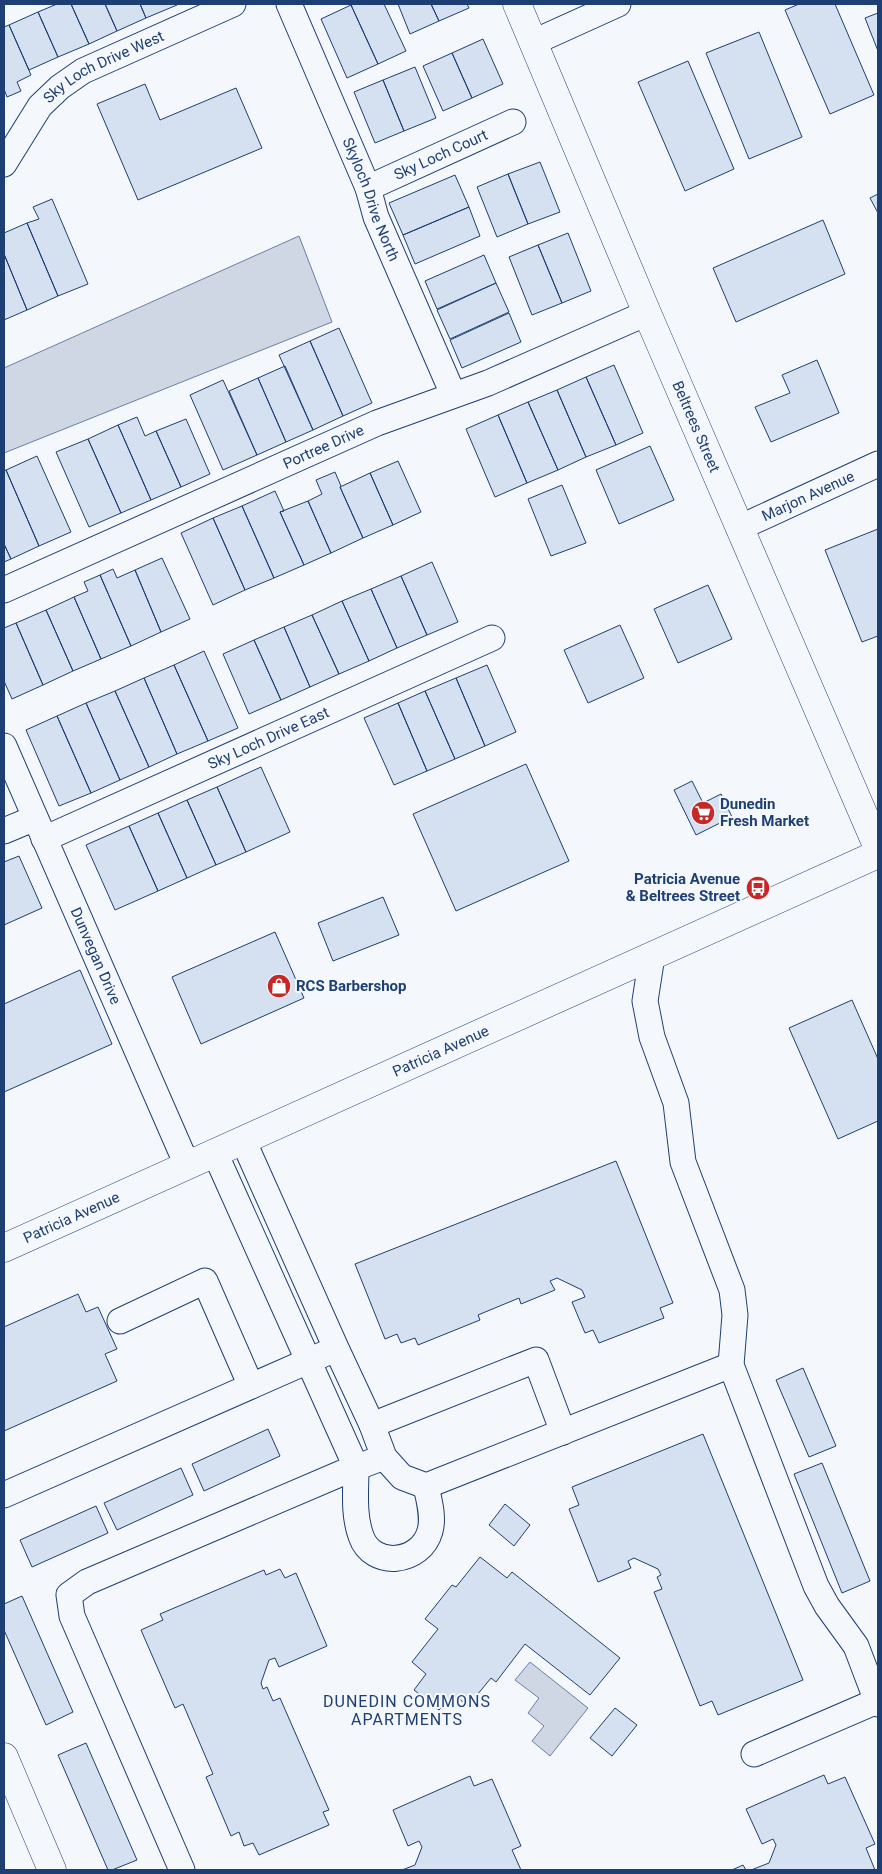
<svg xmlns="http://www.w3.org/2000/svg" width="882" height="1874" font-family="Roboto,sans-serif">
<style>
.water{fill:#cfd7e4;stroke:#687fa3}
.building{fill:#d5e0f0;stroke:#1d3f73}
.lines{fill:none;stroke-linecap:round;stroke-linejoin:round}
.street-casing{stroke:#1d3f73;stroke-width:27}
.secondary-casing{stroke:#1d3f73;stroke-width:29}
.street{stroke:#f4f7fb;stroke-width:25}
.secondary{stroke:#f4f7fb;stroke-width:28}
.labels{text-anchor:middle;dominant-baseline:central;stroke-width:4;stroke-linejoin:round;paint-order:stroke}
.street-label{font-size:15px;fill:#1d3f73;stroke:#f4f7fb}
.poi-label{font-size:15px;font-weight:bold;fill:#1d3f73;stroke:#f4f7fb;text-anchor:start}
.neighbourhood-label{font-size:16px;letter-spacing:1px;fill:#1d3f73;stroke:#f4f7fb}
</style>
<rect width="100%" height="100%" fill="#f4f7fb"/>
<path class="water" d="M299,236L332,322L4,453V368Z
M530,1662L588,1708L550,1756L532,1741L544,1726L528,1713L539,1698L515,1680Z"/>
<path class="building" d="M57,4H71L89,44L58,57L38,12Z
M71,4H105L117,31L89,44Z
M105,4H140L146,18L117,31Z
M140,4H176L177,5L146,18Z
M354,4H384L406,51L378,64L351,5Z
M398,4H431L439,21L410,34Z
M431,4H467L469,8L439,21Z
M799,4H835L874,95L830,114L785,10Z
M351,5L378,64L347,78L321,19Z
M38,12L58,57L29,70L9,25Z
M878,13V51L865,18Z
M9,25L31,75L17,82L21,91L7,97L4,89V27Z
M759,32L802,137L749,159L706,53Z
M483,39L503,84L472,98L452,53Z
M452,53L472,98L443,111L423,66Z
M688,61L734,169L685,191L638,82Z
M415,67L436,118L404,131L383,80Z
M383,80L404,131L375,143L354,92Z
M145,84L160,120L236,88L262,148L138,200L97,104Z
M540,162L560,212L528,224L508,174Z
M508,174L528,224L497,237L477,187Z
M455,175L469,207L403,235L389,203Z
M878,194V213L870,198Z
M52,199L88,284L58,296L27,223L39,219L33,207Z
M469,207L480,236L415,264L403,235Z
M823,220L845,274L736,322L713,268Z
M27,223L58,296L27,310L4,254V233Z
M568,233L591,291L562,303L538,245Z
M538,245L562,303L532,315L509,257Z
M4,254L27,310L4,320Z
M484,255L496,283L437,309L425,281Z
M496,283L509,312L450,339L437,310Z
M509,313L521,342L462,368L450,340Z
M339,328L372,403L343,416L310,341Z
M310,341L343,416L313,430L279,355Z
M817,360L839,413L771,442L755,407L790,393L782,375Z
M614,365L643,433L616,445L586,377Z
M285,366L313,430L286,442L258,378Z
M586,377L616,445L586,457L557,390Z
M258,378L286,442L257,455L229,391Z
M223,380L257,455L223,470L190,395Z
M557,390L586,457L558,470L528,402Z
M528,402L558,470L527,483L498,415Z
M498,415L527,483L495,497L466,429Z
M137,417L145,436L156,431L181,487L151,500L118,425Z
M186,419L210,474L181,487L156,431Z
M118,425L151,500L121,513L88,439Z
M88,439L121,513L89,527L56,452Z
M650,446L674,500L619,524L596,470Z
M37,456L71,532L39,546L6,470Z
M398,461L421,512L393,525L370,473Z
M6,470L39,546L11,559L4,544V471Z
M335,472L341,486L340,487L363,538L331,553L308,501L322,494L316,480Z
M370,473L393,525L363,538L340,487Z
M562,485L586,543L551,556L528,499Z
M275,491L284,511L280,512L304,565L274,578L242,506Z
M308,501L331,553L304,565L280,512Z
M242,506L274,578L245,590L213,518Z
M213,518L245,590L213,605L181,533Z
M878,529V636L862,642L825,550Z
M4,544L11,559L4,562Z
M162,558L190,619L161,632L135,570Z
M432,562L458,622L427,635L401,576Z
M113,569L117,578L135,570L161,632L131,646L100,575Z
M100,575L131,646L101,659L74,597L88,591L84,582Z
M401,576L427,635L397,648L371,589Z
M708,585L732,639L678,663L654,609Z
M371,589L397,648L369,661L342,601Z
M74,597L101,659L73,671L46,610Z
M342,601L369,661L339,674L312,615Z
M46,610L73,671L43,685L16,623Z
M312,615L339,674L310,687L284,627Z
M16,623L43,685L12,699L4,681V628Z
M620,625L644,678L588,703L564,650Z
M284,627L310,687L281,700L254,640Z
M254,640L281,700L249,714L223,654Z
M204,651L238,728L208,741L174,665Z
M174,665L208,741L177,754L144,678Z
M487,665L516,732L485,746L456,678Z
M144,678L177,754L149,767L115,691Z
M456,678L485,746L455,759L425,691Z
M115,691L149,767L120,780L86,703Z
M425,691L455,759L427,771L398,703Z
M86,703L120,780L91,793L57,716Z
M398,703L427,771L394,785L364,718Z
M57,716L91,793L59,806L26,730Z
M526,764L569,861L456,911L413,814Z
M261,767L290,832L246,852L217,787Z
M692,781L703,803L721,794L732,817L696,835L674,790Z
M217,787L246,852L216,865L187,800Z
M187,800L216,865L187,878L158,813Z
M158,813L187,878L158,891L129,826Z
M129,826L158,891L115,910L86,845Z
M19,856L42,908L4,925V862Z
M383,897L399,935L333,961L318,923Z
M275,932L304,998L201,1044L172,977Z
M80,970L112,1044L4,1092V1004Z
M852,1000L878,1059V1121L838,1139L789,1028Z
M616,1161L673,1303L660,1308L664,1318L599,1343L593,1330L585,1333L572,1302L585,1297L582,1290L557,1278L550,1281L555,1290L521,1304L519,1298L478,1315L480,1320L418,1345L415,1338L401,1343L397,1334L385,1339L355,1264Z
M78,1294L86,1312L98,1307L117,1349L105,1354L117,1381L4,1431V1327Z
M803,1368L836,1446L809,1457L776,1380Z
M268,1429L280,1456L204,1491L192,1464Z
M703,1434L803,1680L718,1715L712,1701L700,1706L654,1592L662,1589L657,1577L661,1575L658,1569L634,1558L628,1561L631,1568L598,1582L569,1509L579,1505L572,1487Z
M822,1463L870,1581L842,1593L794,1474Z
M181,1468L193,1495L117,1530L104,1503Z
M505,1504L530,1525L514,1546L489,1525Z
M96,1506L108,1533L32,1567L20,1540Z
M480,1557L507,1578L512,1572L620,1658L590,1695L525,1644L496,1682L491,1678L468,1706L453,1694L439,1710L414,1690L426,1674L412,1662L438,1629L425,1619L452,1585L456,1587Z
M280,1569L285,1578L296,1573L327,1646L279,1667L275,1658L269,1660L261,1683L263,1689L267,1687L273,1701L280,1698L329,1810L323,1812L329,1825L259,1855L253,1843L244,1846L239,1832L231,1836L206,1777L213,1774L183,1704L175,1708L141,1630L163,1620L160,1614L264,1570L266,1575Z
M22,1596L73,1712L46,1725L4,1630V1604Z
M615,1708L637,1725L612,1756L590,1738Z
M86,1743L137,1860L112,1870H108L58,1755Z
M824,1775L828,1784L845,1777L875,1844L866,1848L875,1870L878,1869V1870H751L769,1863L776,1845L773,1839L762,1844L746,1809Z
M470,1776L474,1786L492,1779L521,1846L512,1850L521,1870H402L415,1865L422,1847L419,1841L408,1846L393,1810Z
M743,1865L746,1870H732Z"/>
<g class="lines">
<g class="street-casing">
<g id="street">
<path id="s1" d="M289,4L368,188L376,217L453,394"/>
<path d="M534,42L618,4"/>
<path id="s2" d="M4,164L40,106L60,87L83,71L233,4"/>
<path id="s3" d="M368,188L513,122"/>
<path id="s4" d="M739,528L878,464"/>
<path id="s5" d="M4,590L377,423L488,383L647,313"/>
<path id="s6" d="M4,746L187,1165"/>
<path d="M4,831L35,818"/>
<path id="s7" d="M44,839L492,638"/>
<path d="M652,956L645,1001L652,1037L676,1103L683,1162L732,1290L735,1315L731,1365L816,1586L827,1606L856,1646L878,1704"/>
<path d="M243,1140L336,1348L372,1425L384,1457L402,1477L426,1486L731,1365"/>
<path d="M215,1153L356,1467C356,1490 353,1514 361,1536C372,1569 421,1564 430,1531C434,1517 429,1500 426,1486"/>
<path d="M120,1321L205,1281L251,1386"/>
<path d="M372,1425L536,1360L563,1432"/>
<path d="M4,1495L324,1354"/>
<path d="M754,1754L877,1701"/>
<path d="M182,1870L72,1616L69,1595L87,1582L342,1473L384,1457"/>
</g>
</g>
<g class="secondary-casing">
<g id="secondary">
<path id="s8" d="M517,4L647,313L878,848"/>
<path id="s9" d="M4,1248L878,854"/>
<path d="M4,1757L52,1870"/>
</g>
</g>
<use href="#street" class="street"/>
<use href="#secondary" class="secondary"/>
</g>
<defs>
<g id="supermarket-disc" transform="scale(1.25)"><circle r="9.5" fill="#c62828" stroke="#f4f7fb"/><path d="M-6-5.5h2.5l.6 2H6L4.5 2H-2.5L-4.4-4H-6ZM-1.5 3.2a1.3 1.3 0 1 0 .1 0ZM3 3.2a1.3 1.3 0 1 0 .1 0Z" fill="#fff"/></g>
<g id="bus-disc" transform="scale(1.25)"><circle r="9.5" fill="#c62828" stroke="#f4f7fb"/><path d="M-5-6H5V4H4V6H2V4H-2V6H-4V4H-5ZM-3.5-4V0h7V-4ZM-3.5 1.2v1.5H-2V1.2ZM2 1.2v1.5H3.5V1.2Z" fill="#fff"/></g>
<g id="shop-disc" transform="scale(1.25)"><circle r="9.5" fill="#c62828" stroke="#f4f7fb"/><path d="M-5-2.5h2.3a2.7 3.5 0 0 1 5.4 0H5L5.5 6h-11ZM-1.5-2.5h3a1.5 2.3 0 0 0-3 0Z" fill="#fff"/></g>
</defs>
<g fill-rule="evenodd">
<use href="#supermarket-disc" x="703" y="813"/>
<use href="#bus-disc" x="758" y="888"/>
<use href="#shop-disc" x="279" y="986"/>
</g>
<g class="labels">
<g class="street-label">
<text stroke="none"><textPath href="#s2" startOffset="144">Sky Loch Drive West</textPath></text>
<text stroke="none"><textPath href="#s3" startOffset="80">Sky Loch Court</textPath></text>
<text stroke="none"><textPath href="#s1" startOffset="212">Skyloch Drive North</textPath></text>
<text stroke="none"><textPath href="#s8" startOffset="459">Beltrees Street</textPath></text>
<text stroke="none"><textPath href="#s5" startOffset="350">Portree Drive</textPath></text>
<text stroke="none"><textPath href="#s4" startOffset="76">Marjon Avenue</textPath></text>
<text stroke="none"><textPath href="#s7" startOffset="246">Sky Loch Drive East</textPath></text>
<text stroke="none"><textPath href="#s6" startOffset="229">Dunvegan Drive</textPath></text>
<text stroke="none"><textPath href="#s9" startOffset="479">Patricia Avenue</textPath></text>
<text stroke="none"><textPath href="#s9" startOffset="74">Patricia Avenue</textPath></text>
</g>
<g class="poi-label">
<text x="720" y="804">Dunedin<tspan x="720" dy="17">Fresh Market</tspan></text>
<text x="740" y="879" text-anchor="end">Patricia Avenue<tspan x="740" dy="17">&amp; Beltrees Street</tspan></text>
<text x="296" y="986">RCS Barbershop</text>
</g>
<g class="neighbourhood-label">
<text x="407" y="1701">DUNEDIN COMMONS<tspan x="407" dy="18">APARTMENTS</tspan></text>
</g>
</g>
<rect width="882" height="1874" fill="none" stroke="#1d3f73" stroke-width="10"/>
</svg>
